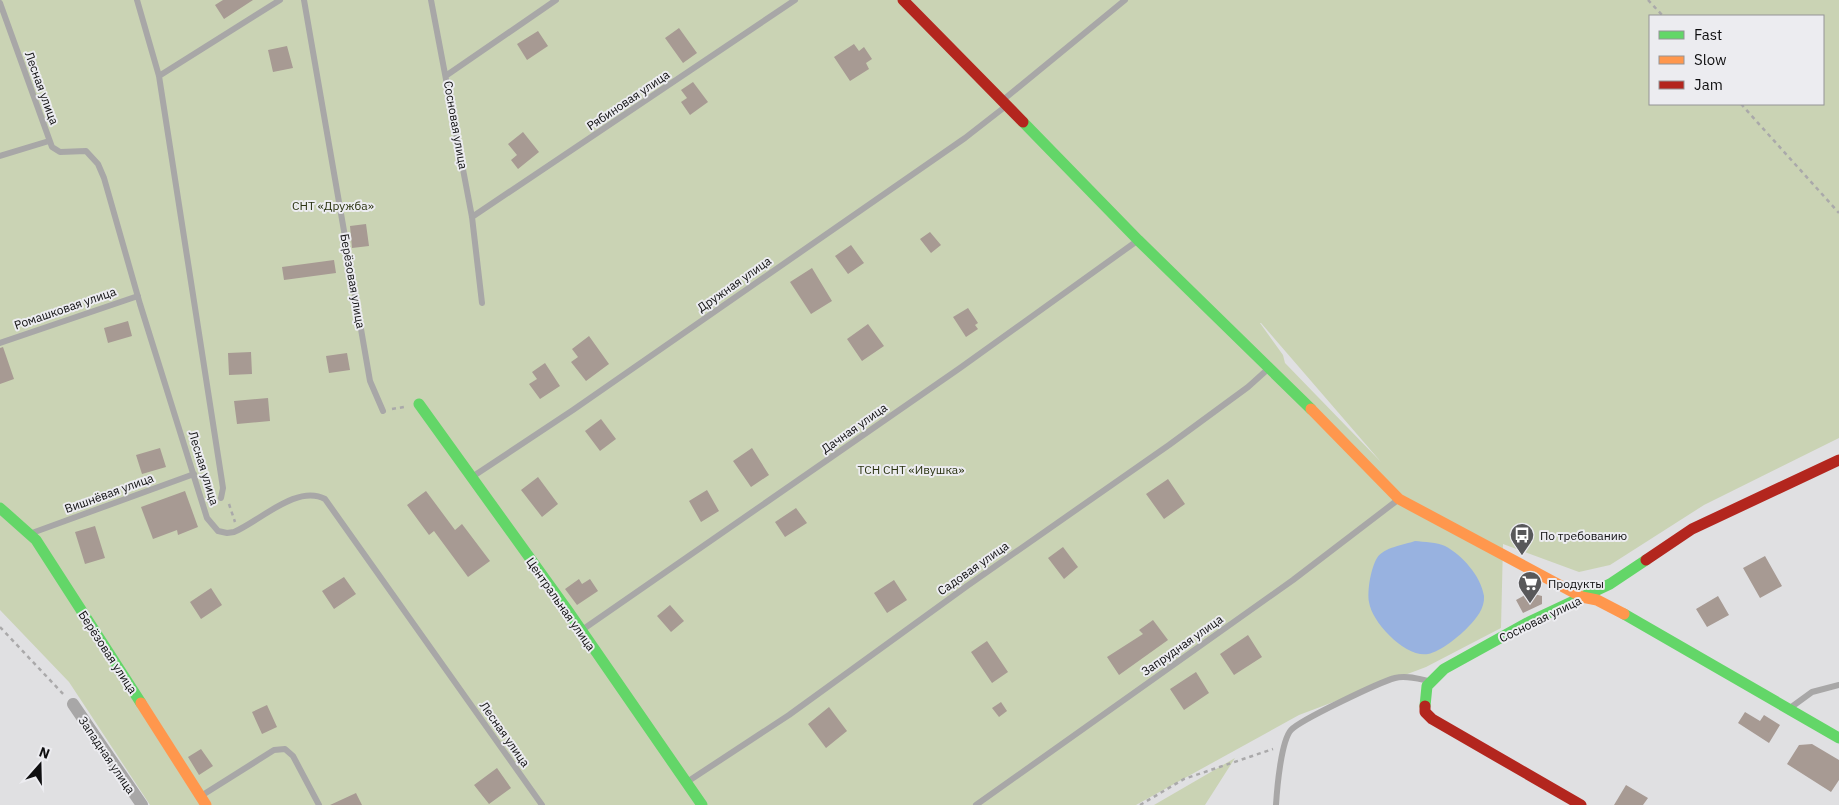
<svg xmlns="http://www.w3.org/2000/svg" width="1839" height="805" font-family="'IBM Plex Sans',sans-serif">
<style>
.green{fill:#cad3b4;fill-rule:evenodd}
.water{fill:#98b2e0}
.building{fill:#a79a93}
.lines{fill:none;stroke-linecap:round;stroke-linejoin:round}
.path{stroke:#aaa9aa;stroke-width:2.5;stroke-dasharray:4 4;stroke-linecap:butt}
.lane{stroke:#a8a7a7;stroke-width:6}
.street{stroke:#a8a7a7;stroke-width:12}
.fast{stroke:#63d668;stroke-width:11}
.slow{stroke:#ff974d;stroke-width:11}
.jam{stroke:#b3261e;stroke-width:11}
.labels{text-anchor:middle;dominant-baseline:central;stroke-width:4;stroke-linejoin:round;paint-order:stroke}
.street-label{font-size:12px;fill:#0f0f10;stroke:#ececf0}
.park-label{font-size:12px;fill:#293210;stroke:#ececf0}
.poi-label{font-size:12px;fill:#0f0f10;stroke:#ececf0;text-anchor:start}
</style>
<rect width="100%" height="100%" fill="#e0e0e2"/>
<path class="green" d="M0,0H1839V438L1704,505L1610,565L1579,572L1503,544L1501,628L1426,667L1299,715L1136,805H150L69,682L0,610ZM1650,16H1823V104H1650ZM1260,323H1261L1381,462L1285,363L1283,355Z
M1235,758L1205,805H1154Z"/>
<path class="water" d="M1415,541C1424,542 1437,542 1445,546C1462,555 1481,576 1484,596C1485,608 1476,619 1469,626C1461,635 1440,652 1428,654C1406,658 1372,623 1369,602C1367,590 1371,568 1377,558C1384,547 1404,545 1415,541Z"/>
<path class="building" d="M223,0H253L224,19L215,5Z
M679,28L697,53L683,63L665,38Z
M538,31L548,46L527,60L517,44Z
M854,44L859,51L864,47L872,59L866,63L869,69L850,81L834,57Z
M287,46L293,68L273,72L268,50Z
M693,82L708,102L690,115L681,102L687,98L681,90Z
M523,132L539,152L518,169L511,160L517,155L508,144Z
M366,224L369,246L352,248L350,226Z
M930,232L941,245L931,253L920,239Z
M851,245L864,263L848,274L835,256Z
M334,260L336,273L284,280L282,267Z
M812,268L832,301L811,314L790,282Z
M968,308L978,323L975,325L978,329L966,337L953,317Z
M128,321L132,336L108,343L104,328Z
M868,324L884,346L862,361L847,339Z
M589,336L609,364L586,381L571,362L578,357L572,349Z
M3,347L14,379L0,384V348Z
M251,352L252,374L229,375L228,353Z
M347,353L350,370L329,373L326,356Z
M545,363L560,386L540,399L529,384L537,379L532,372Z
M268,398L270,421L237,424L234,401Z
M601,419L616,439L600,451L585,431Z
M160,448L166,467L142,474L136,455Z
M752,448L769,475L751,487L733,461Z
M538,477L558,504L542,517L521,490Z
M1168,479L1185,504L1164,519L1146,494Z
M707,490L719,511L701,522L689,501Z
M185,491L198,527L178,535L177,530L153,539L141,507Z
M426,491L455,530L462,524L490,561L468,577L434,531L429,535L407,505Z
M796,508L807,523L785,537L775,522Z
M95,526L105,558L85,564L75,532Z
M1063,547L1078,567L1064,579L1048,558Z
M1765,556L1782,586L1760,598L1743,568Z
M344,577L356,594L334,609L322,591Z
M579,579L582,584L590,579L598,591L577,605L565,589Z
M894,580L907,600L887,613L874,593Z
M211,588L222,605L201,619L190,602Z
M1532,591L1534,594L1542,596V604L1523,613L1516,600Z
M1718,596L1729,615L1707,627L1696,609Z
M670,605L684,621L671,632L657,616Z
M1153,620L1168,640L1119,675L1107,657L1143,634L1139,630Z
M1248,635L1262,657L1234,675L1220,654Z
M987,641L1008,672L992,683L971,652Z
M1196,672L1209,693L1184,710L1170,689Z
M1001,702L1007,711L999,717L992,708Z
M267,705L277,727L262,734L252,712Z
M829,707L847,731L826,748L808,724Z
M1745,712L1760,721L1764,715L1780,725L1769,743L1738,723Z
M1812,744L1839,760V780L1831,792L1787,764L1799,745Z
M201,749L213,766L199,775L188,757Z
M497,768L511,788L489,804L474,785Z
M1626,785L1648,798L1643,805H1614Z
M356,793L362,805H330Z"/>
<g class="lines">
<path class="path" d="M1648,0L1663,16
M1741,104L1839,213
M392,409L404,407
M229,504L235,522
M0,627L65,696
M1140,805L1184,779L1273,749"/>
<path class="lane" d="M137,0L159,76L221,475L223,488L221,498
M304,0L370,381L383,411
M431,0L472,217L482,303
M0,3L52,147L60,152L86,151L98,164L104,178L140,304L207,518L218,531L227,533L234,532C260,521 297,484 325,499L542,805
M447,75L556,0
M159,76L280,0
M1003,100L1125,0
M0,156L49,141
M472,217L795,0
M0,343L138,296
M472,477L573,410L965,138L1006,106
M32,533L194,474
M582,630L960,368L1137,241
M1790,708L1812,692L1839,685
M687,782L789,715L967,586L1169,445L1248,387L1268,369
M201,796L274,750L285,749L293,756L319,805
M976,805L1293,580L1399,499
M1276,805C1277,789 1281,741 1291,730C1300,720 1380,682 1395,678C1406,675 1419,679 1429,681"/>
<path class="street" d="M73,704L142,805"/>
<path class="fast" d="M1023,122L1138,240L1311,409
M419,404L568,611L702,805
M0,508L36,540L141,703
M1624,614L1839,738
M1425,706L1427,686L1444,669L1529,622L1610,584L1646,560"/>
<path class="slow" d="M1311,409L1399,499L1582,597L1597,600L1624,614
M141,703L206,805"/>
<path class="jam" d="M903,0L1023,122
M1646,560L1692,529L1839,460
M1425,706V712L1432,719L1581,805"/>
</g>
<defs>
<g id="bus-pin" transform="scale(1.25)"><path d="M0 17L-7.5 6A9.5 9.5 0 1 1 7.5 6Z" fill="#58585a" stroke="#ececf0"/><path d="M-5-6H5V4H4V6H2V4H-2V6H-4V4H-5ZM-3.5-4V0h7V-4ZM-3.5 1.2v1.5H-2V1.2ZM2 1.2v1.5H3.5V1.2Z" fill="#fff"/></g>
<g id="supermarket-pin" transform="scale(1.25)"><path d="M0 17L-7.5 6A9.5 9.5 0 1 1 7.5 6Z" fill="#58585a" stroke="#ececf0"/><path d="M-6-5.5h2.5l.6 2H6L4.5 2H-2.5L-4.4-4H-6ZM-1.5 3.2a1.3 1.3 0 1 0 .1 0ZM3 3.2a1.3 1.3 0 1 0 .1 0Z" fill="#fff"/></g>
</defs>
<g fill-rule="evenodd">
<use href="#bus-pin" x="1522" y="535"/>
<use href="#supermarket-pin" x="1530" y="583"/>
</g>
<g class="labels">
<g class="street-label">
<text transform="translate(42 88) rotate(70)">Лесная улица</text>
<text transform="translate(628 100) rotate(-34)">Рябиновая улица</text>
<text transform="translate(456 125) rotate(80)">Сосновая улица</text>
<text transform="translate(353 281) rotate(80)">Берёзовая улица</text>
<text transform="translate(734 284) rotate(-35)">Дружная улица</text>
<text transform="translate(65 308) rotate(-19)">Ромашковая улица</text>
<text transform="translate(854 428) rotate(-35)">Дачная улица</text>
<text transform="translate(204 468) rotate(73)">Лесная улица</text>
<text transform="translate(109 493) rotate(-20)">Вишнёвая улица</text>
<text transform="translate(973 568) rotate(-35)">Садовая улица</text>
<text transform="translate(561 604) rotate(55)">Центральная улица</text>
<text transform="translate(1540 619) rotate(-26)">Сосновая улица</text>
<text transform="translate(1182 645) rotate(-35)">Запрудная улица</text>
<text transform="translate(108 652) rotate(57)">Берёзовая улица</text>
<text transform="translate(505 734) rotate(55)">Лесная улица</text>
<text transform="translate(107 755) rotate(56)">Западная улица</text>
</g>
<g class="park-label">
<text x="333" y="205">СНТ «Дружба»</text>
<text x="911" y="469">ТСН СНТ «Ивушка»</text>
</g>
<g class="poi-label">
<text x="1540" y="535">По требованию</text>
<text x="1548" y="583">Продукты</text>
</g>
</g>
<rect x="1649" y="15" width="175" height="90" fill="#ececf0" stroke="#949496"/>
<rect x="1659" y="31" width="25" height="8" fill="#63d668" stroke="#949496"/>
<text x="1694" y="40" font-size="15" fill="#0f0f10">Fast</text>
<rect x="1659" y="56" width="25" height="8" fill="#ff974d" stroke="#949496"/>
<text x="1694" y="65" font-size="15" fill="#0f0f10">Slow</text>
<rect x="1659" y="81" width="25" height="8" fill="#b3261e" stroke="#949496"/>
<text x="1694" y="90" font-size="15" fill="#0f0f10">Jam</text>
<g transform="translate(40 765) rotate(20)" stroke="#ececf0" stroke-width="4" paint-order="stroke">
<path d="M0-4L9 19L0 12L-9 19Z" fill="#0f0f10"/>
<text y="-8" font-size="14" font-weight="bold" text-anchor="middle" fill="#0f0f10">N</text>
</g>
</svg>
